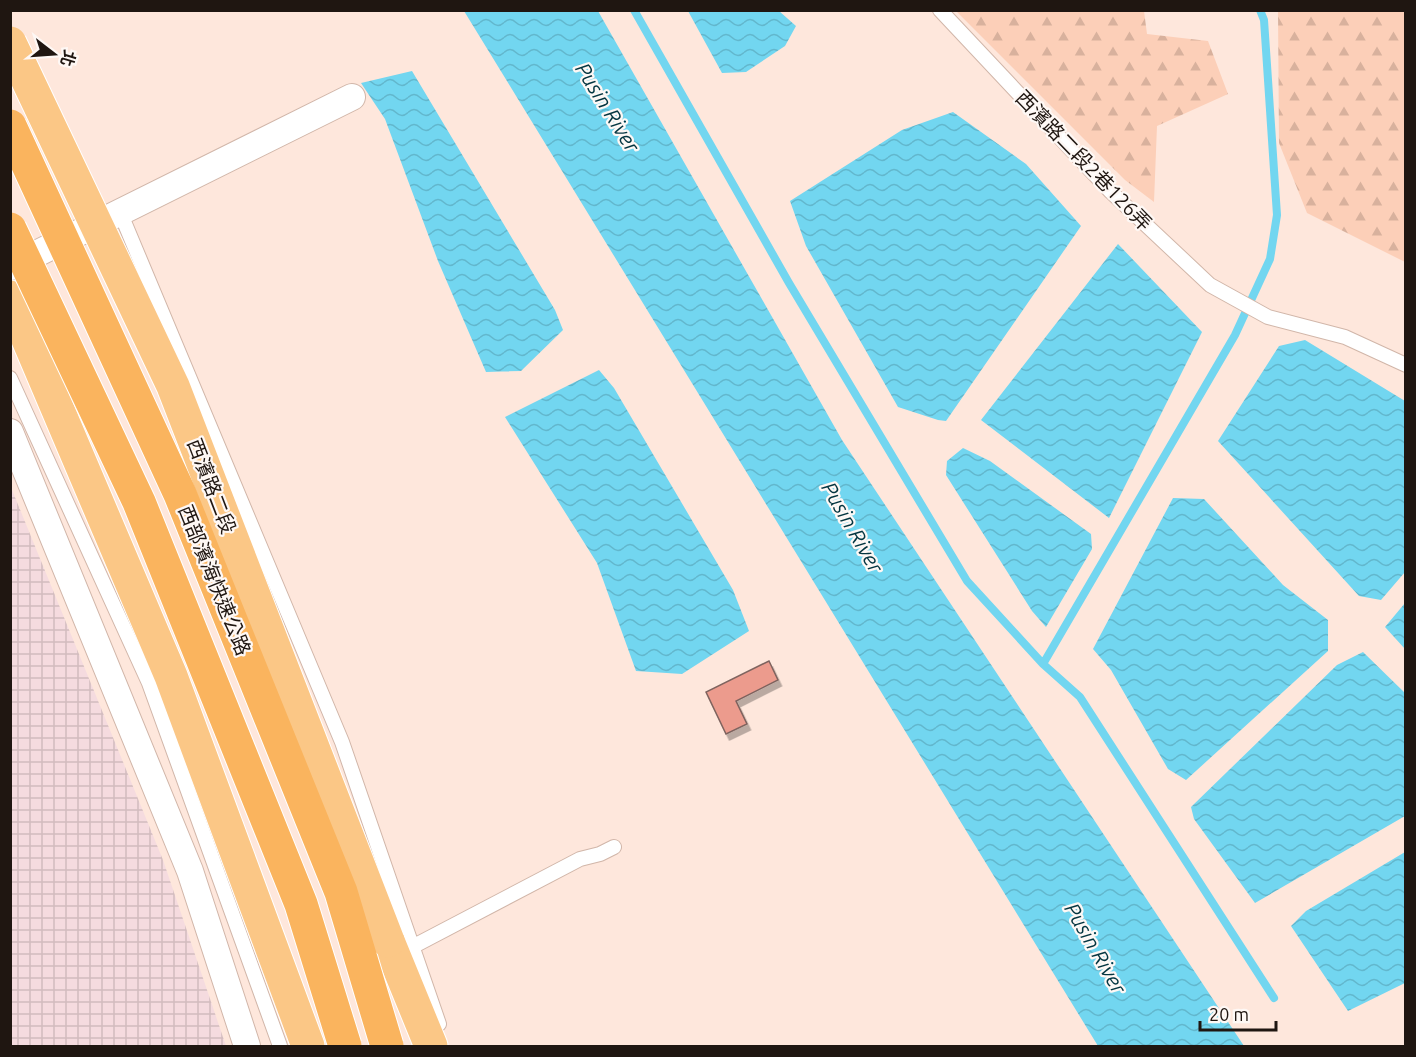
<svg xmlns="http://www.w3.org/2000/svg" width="1416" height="1057" font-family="Ubuntu,'Noto Sans TC',sans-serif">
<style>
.industrial{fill:url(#industrial-grid)}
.forest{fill:url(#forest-firs)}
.water{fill:url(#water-waves)}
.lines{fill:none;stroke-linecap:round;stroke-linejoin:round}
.stream{stroke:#72d6f0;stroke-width:8}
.building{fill:#ec9b8d;stroke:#7e635e;stroke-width:1.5;filter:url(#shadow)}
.service-casing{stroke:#d1b6a9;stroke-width:16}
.minor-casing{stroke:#d1b6a9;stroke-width:28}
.primary-casing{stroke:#fff;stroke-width:35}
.service{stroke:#fff;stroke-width:14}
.minor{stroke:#fff;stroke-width:26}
.primary{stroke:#fbc786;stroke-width:33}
.primary-bridge-casing{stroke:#fff;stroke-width:35;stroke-linecap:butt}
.trunk-bridge-casing{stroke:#fff;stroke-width:35;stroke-linecap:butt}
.primary-bridge{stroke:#fbc786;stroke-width:33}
.trunk-bridge{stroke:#fab45e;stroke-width:33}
.labels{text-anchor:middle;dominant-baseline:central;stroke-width:4.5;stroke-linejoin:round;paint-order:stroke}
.street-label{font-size:20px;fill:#1f1611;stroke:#fef8f5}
.water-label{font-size:21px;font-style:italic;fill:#033540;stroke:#fef8f5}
</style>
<defs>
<pattern id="industrial-grid" width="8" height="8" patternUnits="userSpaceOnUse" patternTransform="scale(1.5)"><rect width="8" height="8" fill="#f5dbdf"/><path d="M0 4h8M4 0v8" fill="none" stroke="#d2bbbe"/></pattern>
<pattern id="forest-firs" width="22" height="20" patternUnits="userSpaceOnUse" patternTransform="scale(1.5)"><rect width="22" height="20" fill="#fccfb8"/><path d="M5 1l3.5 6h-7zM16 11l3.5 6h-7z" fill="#d8b19d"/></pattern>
<pattern id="water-waves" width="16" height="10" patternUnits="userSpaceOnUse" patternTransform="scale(1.5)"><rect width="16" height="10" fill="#72d6f0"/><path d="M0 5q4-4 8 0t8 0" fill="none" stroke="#62b7cd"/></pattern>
<filter id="shadow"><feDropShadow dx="3.5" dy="6" stdDeviation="0" flood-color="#0004"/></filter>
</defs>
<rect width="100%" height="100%" fill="#fee7dc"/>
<path class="industrial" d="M10,485L163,860L226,1046H11Z"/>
<path class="forest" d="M956,11H1144L1147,34L1208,41L1228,94L1157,126L1154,202L1125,180Z
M1278,11H1405V262L1307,213L1279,143Z"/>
<path class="water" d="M464,11H598L842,440L1244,1046H1098Z
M688,11H779L796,26L785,46L746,72L722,73Z
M412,71L555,310L563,330L521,371L486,372L438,261L385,119L361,83Z
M953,112L1026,164L1081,226L946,421L938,420L898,407L806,246L790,201L902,130Z
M1118,244L1202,332L1109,518L981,420Z
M1305,340L1405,401V572L1381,600L1359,596L1218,441L1279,346Z
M599,370L614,388L733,590L749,631L682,674L636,671L597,563L505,417Z
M963,448L990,461L1091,534L1092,549L1046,627L1032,611L946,475L947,461Z
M1173,498L1204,499L1283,585L1328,620V651L1186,780L1168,769L1111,670L1093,649Z
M1405,603V649L1385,627Z
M1363,652L1405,693V816L1255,903L1194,819L1191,807L1337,665Z
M1405,852V983L1348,1011L1291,926L1306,911Z"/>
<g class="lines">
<path class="stream" d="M634,10L789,283L967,581L1043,664
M1260,10L1264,20L1277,215L1270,259L1235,335L1043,664L1080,697L1274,998"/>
</g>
<path class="building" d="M769,661L778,680L736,701L747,724L726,734L706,692Z"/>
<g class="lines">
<g class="service-casing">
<path id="service" d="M940,10L1111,192L1210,285L1268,317L1345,337L1406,365
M120,212L342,742L439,1024
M10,378L149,683L280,1046
M412,947L580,859L600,854L614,847"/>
</g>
<g class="minor-casing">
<path id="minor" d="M10,267L352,97
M10,432L190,871L247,1046"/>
</g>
<g class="primary-casing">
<path id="primary" d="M10,297L171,676L308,1046
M388,941L431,1046"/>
</g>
<use href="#service" class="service"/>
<use href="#minor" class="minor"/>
<use href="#primary" class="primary"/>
<g class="primary-bridge-casing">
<path id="primary-bridge" d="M10,43L173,386L388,941"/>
</g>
<g class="trunk-bridge-casing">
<path id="trunk-bridge" d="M10,126L180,494L341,892L387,1046
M10,229L139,502L301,904L345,1046"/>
</g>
<use href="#primary-bridge" class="primary-bridge"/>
<use href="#trunk-bridge" class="trunk-bridge"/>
</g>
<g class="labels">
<g class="street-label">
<text transform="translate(1084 160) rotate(46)">西濱路二段2巷126弄</text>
<text transform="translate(212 486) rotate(69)">西濱路二段</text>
<text transform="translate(215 580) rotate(68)">西部濱海快速公路</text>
</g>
<g class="water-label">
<text transform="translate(608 107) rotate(58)">Pusin River</text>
<text transform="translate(853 527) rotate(60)">Pusin River</text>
<text transform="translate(1096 948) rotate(60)">Pusin River</text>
</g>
</g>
<rect width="1416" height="1057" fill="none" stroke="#1f1611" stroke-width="24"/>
<g transform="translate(54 54) rotate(107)" stroke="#fef8f5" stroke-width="4.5" paint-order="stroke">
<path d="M0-4.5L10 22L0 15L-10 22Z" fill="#1f1611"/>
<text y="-9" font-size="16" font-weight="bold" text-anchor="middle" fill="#1f1611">北</text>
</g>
<path d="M1200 1021v9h76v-9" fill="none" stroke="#1f1611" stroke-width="3"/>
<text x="1209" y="1021" font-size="18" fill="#1f1611" stroke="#fef8f5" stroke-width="4.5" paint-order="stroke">20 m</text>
</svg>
